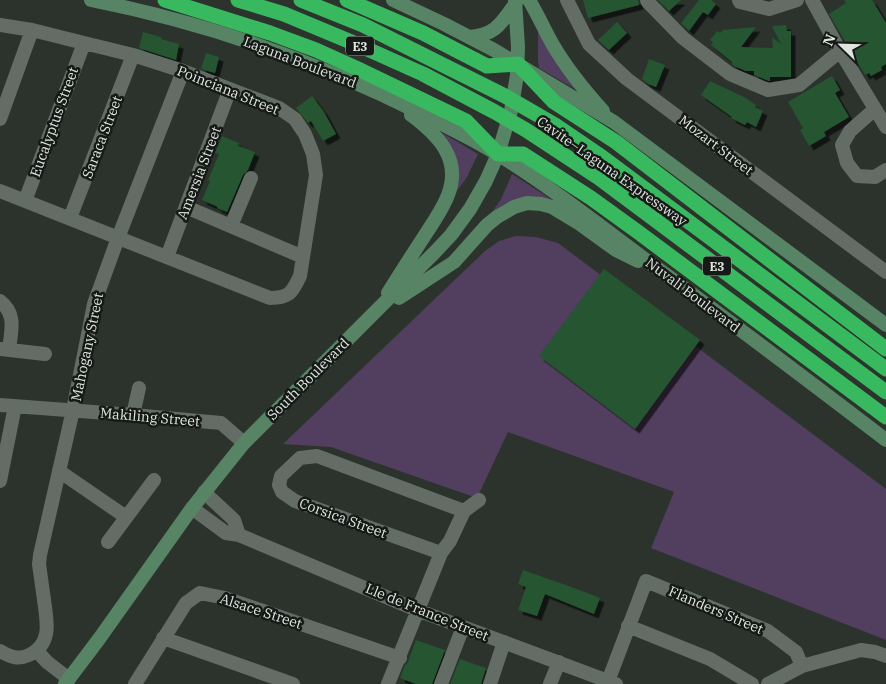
<svg xmlns="http://www.w3.org/2000/svg" width="886" height="684" font-family="'IBM Plex Serif',serif">
<style>
.green{fill:#523e5e}
.building{fill:#255531;filter:url(#shadow)}
.lines{fill:none;stroke-linecap:round;stroke-linejoin:round}
.minor{stroke:#646d65;stroke-width:14}
.secondary{stroke:#578464;stroke-width:14}
.motorway{stroke:#38b960;stroke-width:15}
.labels{text-anchor:middle;dominant-baseline:central;stroke-width:5;stroke-linejoin:round;paint-order:stroke}
.shield{fill:#161a17;stroke:#a3a8a4;stroke-width:1}
.shield-label{font-size:12px;font-weight:bold;fill:#e0e5e0}
.street-label{font-size:14px;fill:#e0e5e0;stroke:#161a17}
</style>
<defs>
<filter id="shadow"><feDropShadow dx="4.5" dy="4.5" stdDeviation="0" flood-color="#0009"/></filter>
</defs>
<rect width="100%" height="100%" fill="#2b332c"/>
<path class="green" d="M538,25L554,60L582,93L539,68L538,61Z
M439,131L478,154L467,177L457,191V170Z
M512,174L560,205L517,200L505,204L490,215L501,199Z
M516,236L536,237L558,243L886,489V640L651,548L674,492L508,432L477,498L331,447L283,444L485,251L499,241Z"/>
<path class="building" d="M583,0H638L639,5L588,18Z
M658,0H681L669,11Z
M699,0H711L716,4L708,15L703,12L689,31L681,23Z
M844,0H872L886,23V64L881,67L882,70L871,76L869,73L865,75L829,14L846,3Z
M617,22L627,33L609,50L598,40Z
M786,25L787,31H791V77H770V81H769L754,75V71H746L734,66L732,64V62L711,45L713,42L710,40L717,31L720,33L723,30L756,27L741,47L773,48L772,37L781,44L772,26Z
M143,32L161,37V39L179,44L176,60L139,48Z
M206,53L219,57L215,73L201,69Z
M649,59L665,65L656,87L648,84L642,79Z
M832,76L840,90L835,93L849,117L824,132L826,136L809,146L800,130L803,128L788,102Z
M710,81L744,97L756,105L755,107L763,111L756,127L747,122L745,125L731,118L732,117L701,95Z
M312,96L324,112L336,134L323,141L311,121L308,123L296,108Z
M222,136L239,143L238,146L255,152L248,170L243,175L227,212L217,208L218,207L202,200L210,181L208,180L219,154L215,153Z
M604,269L700,340L635,429L539,356Z
M523,570L577,589L600,598L594,614L545,594L537,616L518,610L526,587L518,584Z
M416,640L445,650L432,684H416L400,678L405,665L407,664Z
M460,659L486,668L481,684H450Z"/>
<g class="lines">
<path class="minor" d="M567,0L589,44L627,79L886,272
M647,0L648,2L683,38L730,74L768,90L799,85L840,51
M739,0L740,2L769,9L797,0
M812,0L840,51L886,127
M0,25L32,30L84,43L133,55L183,71L279,108L295,119L305,134L313,154L316,175L300,276C292,293 289,298 270,298L0,191
M875,109L850,131L842,145L847,163L857,176L875,177L886,170
M0,119L32,30
M25,201L84,43
M186,207L303,257
M70,218L133,55
M231,226L251,178
M167,257L230,89
M0,301C17,314 11,331 9,350
M1,349L45,354
M0,405L133,415L221,423L244,443
M133,415L139,388
M59,471L126,517
M0,481L15,406
M204,492L234,520L239,535
M192,508L226,533L239,535L417,610L616,684
M108,542L154,480
M441,553L295,501L282,492L279,485L281,476L300,458L317,456L464,511
M628,626L710,659L752,684
M163,638L293,684
M0,651C10,657 18,660 29,655C38,651 44,644 46,634C48,626 46,616 45,607C43,593 41,578 39,564L40,555L73,410L94,304L118,238L183,71
M37,651L47,662L69,679
M135,684L186,603L200,593L225,598L400,658
M388,684L441,553L450,541L464,511L479,500
M441,684L463,627
M490,684L504,642
M550,684L559,662
M607,684L646,581L768,631L796,652L802,666
M768,684L802,666L861,650L875,652L886,656"/>
<path class="secondary" d="M91,0C206,23 317,61 422,114C448,127 475,140 499,155C549,186 595,222 642,257C724,317 805,378 886,440
M393,0L444,24L494,50L614,122L886,325
M529,0C538,15 545,31 553,45C567,69 585,91 603,111
M470,37C497,34 501,23 516,3
M388,293C401,272 414,252 427,232C435,220 443,208 448,195C462,159 438,135 411,115
M399,298L454,262L487,225L497,217L514,207L527,203L541,204L552,207L580,224L616,250L638,261
M65,684L99,639L192,508L244,443L435,252L451,235L470,209L486,181L498,154L511,111L517,75L518,47L515,0"/>
<path class="motorway" d="M165,0L270,33L316,50L356,68L466,121L498,154H523L591,198L638,232L886,417
M238,0L284,14L356,44L423,74L495,112L526,130L599,178L886,392
M301,0L363,25L505,96L555,125L602,157L886,369
M347,0L423,33L487,66L518,64L554,102L616,142L886,349"/>
</g>
<g class="labels">
<g class="shield">
<rect x="346" y="36.5" width="28" height="19" rx="4"/>
<rect x="703" y="256.5" width="28" height="19" rx="4"/>
</g>
<g class="shield-label">
<text x="360" y="46">E3</text>
<text x="717" y="266">E3</text>
</g>
<g class="street-label">
<text transform="translate(300 62) rotate(21)">Laguna Boulevard</text>
<text transform="translate(228 90) rotate(22)">Poinciana Street</text>
<text transform="translate(54 122) rotate(-70)">Eucalyptus Street</text>
<text transform="translate(102 137) rotate(-69)">Saraca Street</text>
<text transform="translate(716 145) rotate(37)">Mozart Street</text>
<text transform="translate(612 171) rotate(35)">Cavite–Laguna Expressway</text>
<text transform="translate(199 173) rotate(-69)">Amersia Street</text>
<text transform="translate(693 295) rotate(37)">Nuvali Boulevard</text>
<text transform="translate(87 347) rotate(-78)">Mahogany Street</text>
<text transform="translate(308 379) rotate(-45)">South Boulevard</text>
<text transform="translate(150 417) rotate(5)">Makiling Street</text>
<text transform="translate(343 518) rotate(20)">Corsica Street</text>
<text transform="translate(716 610) rotate(23)">Flanders Street</text>
<text transform="translate(261 611) rotate(18)">Alsace Street</text>
<text transform="translate(427 612) rotate(22)">Lle de France Street</text>
</g>
</g>
<g transform="translate(841 45) rotate(293)" stroke="#161a17" stroke-width="4" paint-order="stroke">
<path d="M0-4L9 19L0 12L-9 19Z" fill="#e0e5e0"/>
<text y="-8" font-size="14" font-weight="bold" text-anchor="middle" fill="#e0e5e0">N</text>
</g>
</svg>
